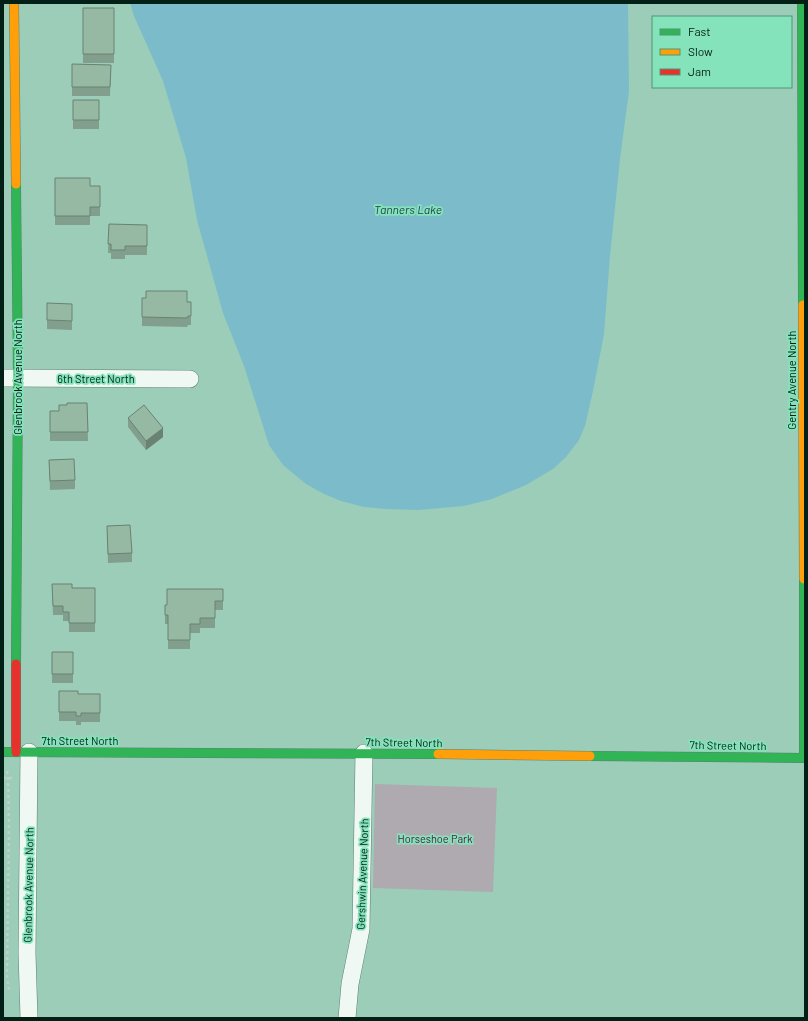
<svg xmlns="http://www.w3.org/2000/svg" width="808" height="1021" font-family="Barlow,sans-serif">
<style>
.green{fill:#aeaaaf}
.water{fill:#7cbcca}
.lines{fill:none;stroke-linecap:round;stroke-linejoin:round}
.street-casing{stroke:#5a8072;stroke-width:18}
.fast-casing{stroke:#5a8072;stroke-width:10}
.slow-casing{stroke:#5a8072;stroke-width:10}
.jam-casing{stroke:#5a8072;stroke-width:10}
.path{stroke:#bfd0c8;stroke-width:2.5;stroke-dasharray:3 3;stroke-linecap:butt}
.street{stroke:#f0f8f4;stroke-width:17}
.fast{stroke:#30b455;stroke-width:9}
.slow{stroke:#ff9f0a;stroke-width:9}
.jam{stroke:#e5322d;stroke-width:9}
.wall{fill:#819f8c}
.shaded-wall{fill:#698272}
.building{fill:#96b9a3;stroke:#698272}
.labels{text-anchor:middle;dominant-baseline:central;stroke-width:3.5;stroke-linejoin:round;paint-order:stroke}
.street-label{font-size:11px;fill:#022015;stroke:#85e3bb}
.park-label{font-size:11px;fill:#57123f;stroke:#85e3bb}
.water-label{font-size:12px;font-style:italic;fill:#1b3d49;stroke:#85e3bb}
</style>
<rect width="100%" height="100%" fill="#9bcdb8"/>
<path class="green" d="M375,784L497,788L493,892L373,888Z"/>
<path class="water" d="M130,3H628L629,91L620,159L610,256L604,334L593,391L585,426L579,440L566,457L553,469L526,485L492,499L464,506L418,510L386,509L364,507L341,501L324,494L306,484L283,465L269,445L244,366L223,313L197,220L186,158L163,81L134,16Z"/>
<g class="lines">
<g class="street-casing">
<path id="street" d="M3,378L190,379
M29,752L27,953L29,1018
M347,1018L350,984L361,929L364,753"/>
</g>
<g class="fast-casing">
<path id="fast" d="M802,3L803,305
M16,184L18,378L16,664
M804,579V758
M3,752L438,754
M590,756L805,758"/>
</g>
<g class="slow-casing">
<path id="slow" d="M14,3L16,184
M803,305L804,579
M438,754L590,756"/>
</g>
<g class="jam-casing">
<path id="jam" d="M16,752V664"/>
</g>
<path class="path" d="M7,771L8,778L9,823L7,976L9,990
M3,778H12"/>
<use href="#street" class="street"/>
<use href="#fast" class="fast"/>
<use href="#slow" class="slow"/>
<use href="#jam" class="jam"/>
</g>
<path class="wall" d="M83,8H114V63H83Z
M72,64L111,65L110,96H72Z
M73,100H99V129H73Z
M55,178L90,186H100V216H90V225H55Z
M109,224L147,225V255H125V259H111V253H108Z
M142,298L191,302V325H188L187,327L142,326Z
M72,304V330L47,329V320Z
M87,403L88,441H50V411H59L67,405Z
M128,418L163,437L146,450L128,427Z
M49,460L75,480V489L50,490Z
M107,526L132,553V562L108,563Z
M52,584L72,588H95V632H69V621H63V615H53Z
M223,589V610H215V628H200V633H190V649H168V624H165V605H167Z
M52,652H73V683H52Z
M59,691L78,694H100V722H81V725H76V721H59Z"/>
<path class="shaded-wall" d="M163,428V437L146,450V441Z"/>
<path class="building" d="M83,8H114V54H83Z
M72,64L111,65L110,87H72Z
M73,100H99V120H73Z
M55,178H90V186H100V207H90V216H55Z
M109,224L147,225V246H125V250H111V244H108Z
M146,291H187V302H191V316H188L187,318L142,317V298H146Z
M47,303L72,304V321L47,320Z
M67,403H87L88,432H50V411H59V405H67Z
M144,405L163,428L146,441L128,418Z
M74,459L75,480L50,481L49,460Z
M130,525L132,553L108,554L107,526Z
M52,584H72V588H95V623H69V612H63V606H53Z
M167,589H223V601H215V618H200V624H190V640H168V615H165V605H167Z
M52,652H73V674H52Z
M59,691H78V694H100V713H81V716H76V712H59Z"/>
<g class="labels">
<g class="street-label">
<text transform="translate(17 377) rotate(-90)">Glenbrook Avenue North</text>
<text x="96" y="378">6th Street North</text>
<text transform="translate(791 380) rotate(-90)">Gentry Avenue North</text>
<text x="80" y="740">7th Street North</text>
<text transform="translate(404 742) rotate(1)">7th Street North</text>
<text transform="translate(728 745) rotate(1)">7th Street North</text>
<text transform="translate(362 874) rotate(-88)">Gershwin Avenue North</text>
<text transform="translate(28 885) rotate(-89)">Glenbrook Avenue North</text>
</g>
<g class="park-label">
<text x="435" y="838">Horseshoe Park</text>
</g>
<g class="water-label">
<text x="408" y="209">Tanners Lake</text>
</g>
</g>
<rect width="808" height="1021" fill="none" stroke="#022015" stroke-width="8"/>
<rect x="652" y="16" width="140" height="72" fill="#85e3bb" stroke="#519579"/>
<rect x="660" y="29" width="20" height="6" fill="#30b455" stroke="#519579"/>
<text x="688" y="36" font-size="12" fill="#022015">Fast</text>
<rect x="660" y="49" width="20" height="6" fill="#ff9f0a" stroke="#519579"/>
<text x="688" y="56" font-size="12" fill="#022015">Slow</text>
<rect x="660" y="69" width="20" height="6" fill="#e5322d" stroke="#519579"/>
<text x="688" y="76" font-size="12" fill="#022015">Jam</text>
</svg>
